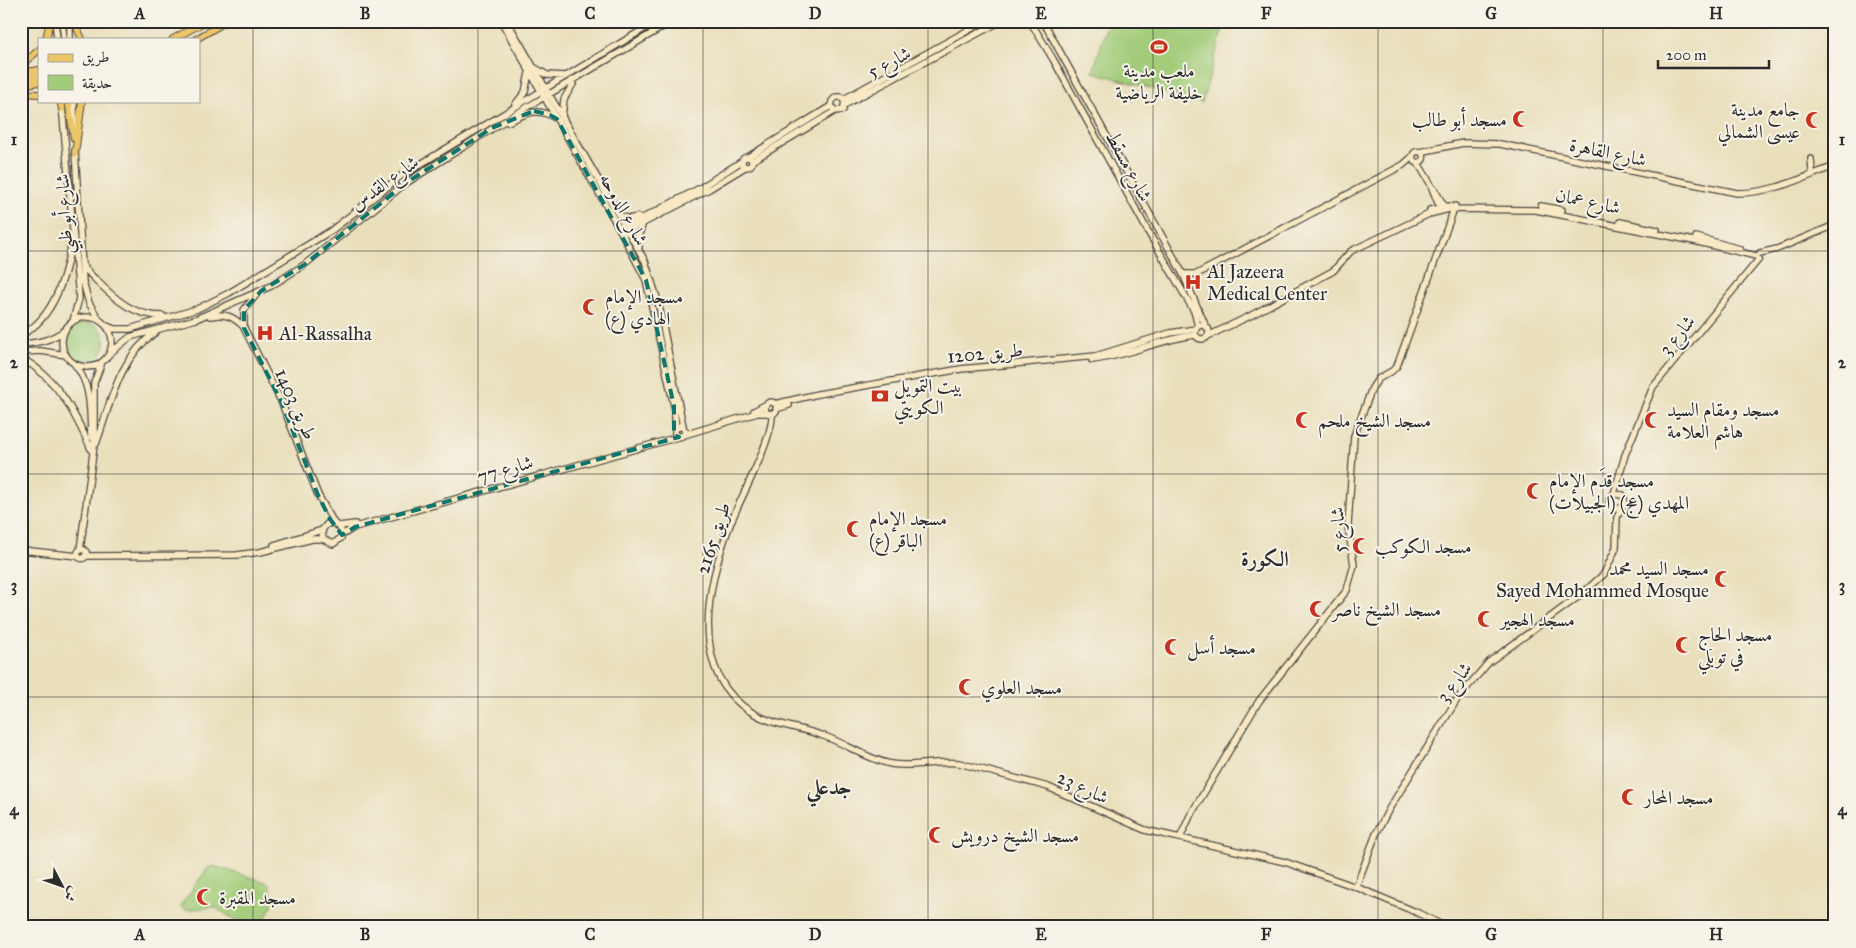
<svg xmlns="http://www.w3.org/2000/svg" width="1856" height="948" font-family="'IM FELL Great Primer',Amiri,serif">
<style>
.green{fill:#a2cc79;stroke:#667c52}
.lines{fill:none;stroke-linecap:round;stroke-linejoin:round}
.secondary-casing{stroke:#484641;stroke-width:8}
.primary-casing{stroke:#484641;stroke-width:8}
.secondary{stroke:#f8e8c3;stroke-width:5.5}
.primary{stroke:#edc569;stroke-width:6}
.marked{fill:none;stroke:#0f766e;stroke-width:4;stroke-dasharray:10 6;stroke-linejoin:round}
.grid{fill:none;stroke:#2b2b2b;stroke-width:1;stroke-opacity:0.55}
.labels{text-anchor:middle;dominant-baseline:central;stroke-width:4;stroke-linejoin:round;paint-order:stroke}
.street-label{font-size:19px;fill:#2b2b2b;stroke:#f7f3e8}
.poi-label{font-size:19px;fill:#2b2b2b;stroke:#f7f3e8;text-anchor:start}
.quarter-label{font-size:21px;font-weight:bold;fill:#2b2b2b;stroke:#f7f3e8}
.neatline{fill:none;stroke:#2b2b2b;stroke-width:2}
.grid-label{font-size:16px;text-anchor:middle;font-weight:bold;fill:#2b2b2b}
</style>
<rect width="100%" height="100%" fill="#f7f3e8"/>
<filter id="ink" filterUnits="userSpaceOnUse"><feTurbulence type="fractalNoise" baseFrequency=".02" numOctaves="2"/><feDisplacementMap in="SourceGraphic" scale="10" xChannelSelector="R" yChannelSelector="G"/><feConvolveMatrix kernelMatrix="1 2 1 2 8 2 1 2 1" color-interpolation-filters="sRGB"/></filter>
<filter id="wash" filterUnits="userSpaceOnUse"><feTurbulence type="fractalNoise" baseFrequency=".0096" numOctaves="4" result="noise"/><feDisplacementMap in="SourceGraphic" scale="20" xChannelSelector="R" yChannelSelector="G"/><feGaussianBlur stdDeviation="1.12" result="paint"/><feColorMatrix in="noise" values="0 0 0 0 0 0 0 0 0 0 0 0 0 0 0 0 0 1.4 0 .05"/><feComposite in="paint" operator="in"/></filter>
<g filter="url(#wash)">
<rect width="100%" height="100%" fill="#e9dfbb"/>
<path class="green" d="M1108,21H1225L1202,103L1093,72Z
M67 342a19 19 0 1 1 38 0a19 19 0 1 1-38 0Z
M214,866L269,883L273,903L261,927L232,918L214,907L185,910L180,906L208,868Z"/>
</g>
<g filter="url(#ink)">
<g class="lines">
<g class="secondary-casing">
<path id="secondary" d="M55,21L57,39
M62,21L64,39
M70,21V39
M501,21L619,228L646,280L674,406L676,428
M507,21L645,261L658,301L683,426
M1030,21L1053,59L1150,235L1194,311L1198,326
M1043,21L1183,274L1206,327
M1825,21L1835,24
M535,68L547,75L566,76
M844,99L985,21
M74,101V126
M846,104L1001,21
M515,105L525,92L529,73
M62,106L79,298L73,321
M562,117L564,99L573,84
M508,122C525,114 537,106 555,118
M75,150L83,282L89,303L100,321
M1412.5 157a5.5 5.5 0 1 1 11 0a5.5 5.5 0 1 1-11 0Z
M1420,152L1463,143L1500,144L1737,193C1773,193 1802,178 1835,166
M742 162a5 5 0 1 1 10 0a5 5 0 1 1-10 0Z
M748,157L831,106
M1811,159L1812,171
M752,161L835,111L843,110L845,102L841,97H836L832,101L831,106L835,111
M1418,163L1430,183L1440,208
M1434,189L1446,209
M1541,206L1562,210
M1430,210L1450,206
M619,215L628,219L638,217
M1620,222L1657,230
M624,228L700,188L742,161
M626,232L709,189L745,167
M1696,237L1740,249
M639,248L638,237L643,223
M1760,253L1777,249L1835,225
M82,264C86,271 92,276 98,282C117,301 135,316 163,316
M1183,274H1197L1403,165L1412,157
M256,295L244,310V328L281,401L318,495L334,523
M210,316C225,313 233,316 244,327
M62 342a25 25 0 1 1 50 0a25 25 0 1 1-50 0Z
M1195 332a7 7 0 1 1 14 0a7 7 0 1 1-14 0Z
M107,326L114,329H130L197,309L229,293L332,230L401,176L657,21
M21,335C55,318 66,274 72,240
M1208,336L1250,316L1333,271L1351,251L1429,214L1449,209L1536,210L1694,241L1756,256
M21,344C39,343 51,340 65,330
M21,352L41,351L66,355
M109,354L130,337L196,319L271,286L304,265L406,183L517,113L673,21
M21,358C59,379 75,414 92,451
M1092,360C1127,356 1160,339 1195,335
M75,365C92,385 90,413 91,437
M765 408a6 6 0 1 1 12 0a6 6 0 1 1-12 0Z
M775,404L818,394L961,369L1096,356L1170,333L1196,329
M776,409L789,405
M754,411L765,405
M772,413C774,437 741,497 731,522C708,581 686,673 753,713C773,725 798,727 821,735C844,742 866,759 891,764C913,768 936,760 959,763L1048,787L1145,830L1285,862L1356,887L1416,912L1446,927
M684,435L757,413H767
M96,444C111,403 118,358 156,332
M1614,494L1625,455L1653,387L1759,259
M339,526L355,524
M342,535L355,527L682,436L686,431L681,426L675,429V434L679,437
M274,545L322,530
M77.5 554a4.5 4.5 0 1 1 9 0a4.5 4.5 0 1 1-9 0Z
M21,550L78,556
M80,550L94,446V383L102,362
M85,556L237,555L260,552L312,539H323L333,544L341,538V529L334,523L327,524L322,530L323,539
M1180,838L1190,816L1259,701L1347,590L1354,565L1348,525L1354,436L1372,388L1378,379L1392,371L1397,366L1455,206
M1356,887L1376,834L1389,809L1458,698L1489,662L1582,594L1604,574L1616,548L1617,517L1625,503L1623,495L1614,494L1609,499L1610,505L1614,509L1621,508"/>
</g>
<g class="primary-casing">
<path id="primary" d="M74,21L82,39
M46,39L50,21
M173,39L206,21
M196,39L227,21
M21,65L39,50
M21,73L39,70
M21,79L39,76
M21,85L39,82
M21,93L39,94
M60,101L62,109
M68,101L74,138
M75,154L82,101"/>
</g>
<use href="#secondary" class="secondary"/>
<use href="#primary" class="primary"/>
</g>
</g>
<path class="marked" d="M534,111L550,115L557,119L646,280L674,406V435L679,437L355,527L342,535L330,519L318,495L281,401L244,328V310L261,291L304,265L406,183L492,128Z"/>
<path class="grid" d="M253,21V927M478,21V927M703,21V927M928,21V927M1153,21V927M1378,21V927M1603,21V927M21,251H1835M21,474H1835M21,697H1835"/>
<defs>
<g id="stadium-bare" transform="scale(1.35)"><path d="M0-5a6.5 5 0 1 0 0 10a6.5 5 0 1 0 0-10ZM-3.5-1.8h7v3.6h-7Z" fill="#c8321e" stroke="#f7f3e8" stroke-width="2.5" paint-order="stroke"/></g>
<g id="mosque-bare" transform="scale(1.35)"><path d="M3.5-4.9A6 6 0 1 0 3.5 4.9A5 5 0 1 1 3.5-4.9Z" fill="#c8321e" stroke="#f7f3e8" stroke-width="2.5" paint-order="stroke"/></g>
<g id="hospital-bare" transform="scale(1.35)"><path d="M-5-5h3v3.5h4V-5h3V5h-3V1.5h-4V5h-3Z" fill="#c8321e" stroke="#f7f3e8" stroke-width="2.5" paint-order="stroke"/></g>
<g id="bank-bare" transform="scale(1.35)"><path d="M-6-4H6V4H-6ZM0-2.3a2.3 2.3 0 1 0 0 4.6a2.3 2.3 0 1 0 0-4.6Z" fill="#c8321e" stroke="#f7f3e8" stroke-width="2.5" paint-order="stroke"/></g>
</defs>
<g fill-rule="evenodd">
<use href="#stadium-bare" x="1159" y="47"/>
<use href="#mosque-bare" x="1521" y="119"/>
<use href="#mosque-bare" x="1814" y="120"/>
<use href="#hospital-bare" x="1193" y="282"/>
<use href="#mosque-bare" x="591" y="307"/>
<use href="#hospital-bare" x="265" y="333"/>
<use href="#bank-bare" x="880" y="396"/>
<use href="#mosque-bare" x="1304" y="420"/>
<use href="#mosque-bare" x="1653" y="420"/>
<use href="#mosque-bare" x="1535" y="491"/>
<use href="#mosque-bare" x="855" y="529"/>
<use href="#mosque-bare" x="1361" y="546"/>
<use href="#mosque-bare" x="1723" y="579"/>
<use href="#mosque-bare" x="1318" y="609"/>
<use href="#mosque-bare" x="1486" y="619"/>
<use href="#mosque-bare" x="1684" y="645"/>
<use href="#mosque-bare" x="1173" y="647"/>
<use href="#mosque-bare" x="967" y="687"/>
<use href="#mosque-bare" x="1630" y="797"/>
<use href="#mosque-bare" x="937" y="835"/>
<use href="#mosque-bare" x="205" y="897"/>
</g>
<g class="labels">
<g class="street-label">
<text transform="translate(889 62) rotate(-28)">شارع 5</text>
<text transform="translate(1608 152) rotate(12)">شارع القاهرة</text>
<text transform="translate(1129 166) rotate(62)">شارع مسقط</text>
<text transform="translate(384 183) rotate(-36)">شارع القدس</text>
<text transform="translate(1588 201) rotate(12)">شارع عمان</text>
<text transform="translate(624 209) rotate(61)">شارع الدوحه</text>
<text transform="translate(64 214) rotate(-93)">شارع أبو ظبي</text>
<text transform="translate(1677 335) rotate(-51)">شارع 3</text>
<text transform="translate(985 353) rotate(-5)">طريق 1202</text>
<text transform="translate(296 404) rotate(66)">طريق 1403</text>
<text transform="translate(505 469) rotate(-16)">شارع 77</text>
<text transform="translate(1338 530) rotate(-93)">شارع 5</text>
<text transform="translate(713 538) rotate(-72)">طريق 2165</text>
<text transform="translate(1454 682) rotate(-53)">شارع 3</text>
<text transform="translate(1083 787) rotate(25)">شارع 23</text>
</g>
<g class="poi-label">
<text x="1159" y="70" text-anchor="middle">ملعب مدينة<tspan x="1159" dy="22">خليفة الرياضية</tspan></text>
<text x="1800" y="109" text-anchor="end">جامع مدينة<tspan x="1800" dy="22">عيسى الشمالي</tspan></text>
<text x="1507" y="119" text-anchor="end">مسجد أبو طالب</text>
<text x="1207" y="271">Al Jazeera<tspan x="1207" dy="22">Medical Center</tspan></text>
<text x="605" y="296">مسجد الإمام<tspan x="605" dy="22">الهادي (ع)</tspan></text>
<text x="279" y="333">Al-Rassalha</text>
<text x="894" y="385">بيت التمويل<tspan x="894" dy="22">الكويتي</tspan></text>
<text x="1667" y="409">مسجد ومقام السيد<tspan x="1667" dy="22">هاشم العلامة</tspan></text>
<text x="1318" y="420">مسجد الشيخ ملحم</text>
<text x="1549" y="480">مسجد قدَم الإمام<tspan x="1549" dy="22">المهدي (عج) (الجبيلات)</tspan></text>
<text x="869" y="518">مسجد الإمام<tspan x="869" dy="22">الباقر (ع)</tspan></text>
<text x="1375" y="546">مسجد الكوكب</text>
<text x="1709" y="568" text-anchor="end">مسجد السيد محمد<tspan x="1709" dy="22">Sayed Mohammed Mosque</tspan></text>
<text x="1332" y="609">مسجد الشيخ ناصر</text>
<text x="1500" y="619">مسجد الهجير</text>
<text x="1698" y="634">مسجد الحاج<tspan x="1698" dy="22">في توبلي</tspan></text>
<text x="1187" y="647">مسجد أسل</text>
<text x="981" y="687">مسجد العلوي</text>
<text x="1644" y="797">مسجد المحار</text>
<text x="951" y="835">مسجد الشيخ درويش</text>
<text x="219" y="897">مسجد المقبرة</text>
</g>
<g class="quarter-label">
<text x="1265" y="559">الكورة</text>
<text x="829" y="787">جدعلي</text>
</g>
</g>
<rect width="1856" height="948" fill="none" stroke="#f7f3e8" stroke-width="55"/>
<rect x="38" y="38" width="162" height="65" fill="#f7f3e8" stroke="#a5a39c"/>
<rect x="48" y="54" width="25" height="8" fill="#edc569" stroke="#a5a39c"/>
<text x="82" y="62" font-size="15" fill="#2b2b2b">طريق</text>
<rect x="48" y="75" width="25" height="15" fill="#a2cc79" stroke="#a5a39c"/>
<text x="82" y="88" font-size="15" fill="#2b2b2b">حديقة</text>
<g transform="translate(62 886) rotate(131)" stroke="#f7f3e8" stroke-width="4" paint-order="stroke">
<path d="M0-4L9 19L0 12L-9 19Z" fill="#2b2b2b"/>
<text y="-8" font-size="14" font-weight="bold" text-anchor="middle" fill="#2b2b2b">ش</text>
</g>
<path d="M1658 60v8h111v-8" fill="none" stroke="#2b2b2b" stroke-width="2.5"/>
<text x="1666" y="60" font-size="15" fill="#2b2b2b" stroke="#f7f3e8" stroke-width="4" paint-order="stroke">200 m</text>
<rect x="28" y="28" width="1800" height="892" class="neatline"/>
<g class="grid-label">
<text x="140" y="19">A</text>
<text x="365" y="19">B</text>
<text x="590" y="19">C</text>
<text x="815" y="19">D</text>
<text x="1041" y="19">E</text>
<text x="1266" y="19">F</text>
<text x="1491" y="19">G</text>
<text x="1716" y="19">H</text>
<text x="14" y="145">1</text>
<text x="1842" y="145">1</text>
<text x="14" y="368">2</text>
<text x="1842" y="368">2</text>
<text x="14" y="591">3</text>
<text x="1842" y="591">3</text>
<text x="14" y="815">4</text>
<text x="1842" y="815">4</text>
<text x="140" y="940">A</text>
<text x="365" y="940">B</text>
<text x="590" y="940">C</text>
<text x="815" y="940">D</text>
<text x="1041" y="940">E</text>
<text x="1266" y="940">F</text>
<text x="1491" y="940">G</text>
<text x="1716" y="940">H</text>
</g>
</svg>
